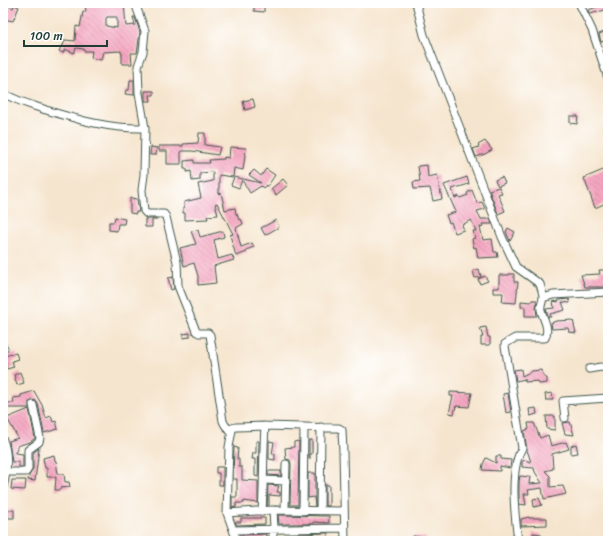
<svg xmlns="http://www.w3.org/2000/svg" width="611" height="544" font-family="Sriracha,sans-serif">
<style>
.building{fill:url(#building-back-hatch);fill-rule:evenodd}
.lines{fill:none;stroke-linecap:round;stroke-linejoin:round}
.minor-casing{stroke:#3f564b;stroke-width:9}
.minor{stroke:#fff;stroke-width:7}
</style>
<defs>
<pattern id="building-back-hatch" width="6" height="6" patternUnits="userSpaceOnUse"><rect width="6" height="6" fill="#f6a5c0"/><path d="M-1 5l2 2M0 0l6 6M5-1l2 2" fill="none" stroke="#c7889d"/></pattern>
</defs>
<rect width="100%" height="100%" fill="#fff"/>
<filter id="ink" filterUnits="userSpaceOnUse"><feTurbulence type="fractalNoise" baseFrequency=".025" numOctaves="2"/><feDisplacementMap in="SourceGraphic" scale="8" xChannelSelector="R" yChannelSelector="G"/><feConvolveMatrix kernelMatrix="1 2 1 2 8 2 1 2 1" color-interpolation-filters="sRGB"/></filter>
<filter id="wash" filterUnits="userSpaceOnUse"><feTurbulence type="fractalNoise" baseFrequency=".012" numOctaves="4" result="noise"/><feDisplacementMap in="SourceGraphic" scale="16" xChannelSelector="R" yChannelSelector="G"/><feGaussianBlur stdDeviation="0.9" result="paint"/><feColorMatrix in="noise" values="0 0 0 0 0 0 0 0 0 0 0 0 0 0 0 0 0 1.4 0 .05"/><feComposite in="paint" operator="in"/></filter>
<g filter="url(#wash)">
<rect width="100%" height="100%" fill="#f6e5ce"/>
<g id="blocks">
<path class="building" d="M3,3L13,8L14,5L19,7L13,21L3,19Z
M85,3H124L126,26L135,25L133,17H135L140,32L137,53H131L132,64H122V53H121V51L103,52L101,60L91,58L92,51H84V49L76,48L74,53L65,49L63,53L59,51L62,45L63,46L65,40L75,41L76,26L80,27L83,12H86ZM107,17H117V28L106,26V18Z
M254,3H264V12L254,11Z
M603,5L605,10L590,14L588,10Z
M604,32L605,36H607L608,40L601,42L599,34Z
M130,80H134V95L125,94L126,90H129Z
M145,91H154V95H150L151,101H145Z
M253,99L255,107L245,110L243,101Z
M570,116H578L577,124L570,123Z
M199,133H205V145L220,147L218,155L192,151H181V164H167V151H159V146H183V144L198,143Z
M485,141L492,150L485,154L476,157L473,149L479,147L478,145Z
M151,147L157,148L156,155H150Z
M230,147L246,148L243,170L234,168L233,177L219,175V194L221,193L225,210L235,208L236,214H237L239,220L241,219L243,224L236,228L241,247L252,243L254,247L246,250L247,252L236,256L230,235L233,234L217,203L215,204L218,215L207,216L208,219L185,220V213H183V208H184V202L201,198L198,184L213,181V172L200,173V180L192,181L191,171L187,172V169H184V161L194,160V163H210L209,160L224,159V157L229,158Z
M427,165L428,177L437,175L442,199L433,201L430,188L414,189L413,182L420,181L418,166Z
M608,168V202L595,208L584,178Z
M266,169L275,175L267,187L266,185L263,188L261,186L250,193L242,180L239,188L231,185L234,177L261,183L249,175L254,170L261,176Z
M467,177L469,184L452,189L455,198L459,196L460,198L468,195L467,193L472,190L477,203L482,202L485,209L477,211L481,219H490L492,224H482L483,226L480,227L483,240L492,239L494,252H497L498,257L478,258L476,247L474,248L472,239L475,238L473,231H476L471,220L462,225L464,230L455,233L451,222L449,223L446,215L456,212L444,185Z
M502,177L505,183L498,186L495,180Z
M283,179L288,185L276,195L271,189Z
M499,187L502,193L498,194L505,211L498,214L489,190Z
M130,198L137,199L139,212H136V214L130,213Z
M115,217L125,219L124,224H118L117,231L109,230V222H114Z
M145,219H157V220H152V227H145Z
M276,220L279,227L265,235L261,228Z
M508,228L515,232L510,241L506,232Z
M198,230L200,237L223,231L224,237L214,240L218,259L232,255L234,260L214,266L216,283L198,285V276L194,263L184,266L180,248L196,244L191,231Z
M479,269L481,277L475,278L473,271Z
M599,270H608V287H585L581,275L600,274Z
M509,274H514V282H518L516,303L502,302L503,293H493V288H499V275H509Z
M485,276L488,281L480,284L478,279Z
M173,277L174,289L171,290L168,278Z
M569,299L570,303L562,302L565,310L550,314L551,317H548L546,309L554,308L553,301L558,302L559,300Z
M532,300H537L536,308L537,316H525V307H521V301L531,302Z
M573,320L576,333L569,332L568,328L552,329L551,323L556,321Z
M486,327L488,337H490V345H481V337H483L480,328Z
M190,333V337L183,338V334Z
M16,353L18,359L12,361L14,367L7,369L4,356Z
M521,369L522,376L532,371L541,370L545,378H547V383L539,384L538,381L525,382V379L516,381L514,370Z
M20,372L24,383L17,385L14,375Z
M34,391L42,405L46,418L51,416L53,422L56,421L58,429L44,433L38,404L35,400L29,402V408H3V403H14L13,398L21,397V395Z
M450,392L472,393L469,407L456,406L454,414L449,413L453,396H450Z
M508,393L511,412L506,413L503,394Z
M552,393L553,400H546L545,394Z
M536,408L537,414L530,416L529,409Z
M29,409L35,438L30,442L17,446V450L15,452V453L23,454V467H19V462H12L9,441L18,438L7,418Z
M546,416H555V430L547,429Z
M570,422L574,435L565,434L562,423Z
M528,423H534L540,438L548,435L551,446L566,442L569,449L552,454L553,469L545,471L550,476V487L563,486L566,494L544,499L542,488L528,490L529,494H524L526,505L519,504V481L520,476L530,477L529,484L542,483L535,472L534,468L522,467V462L524,460L531,462L527,450L524,431L529,429Z
M309,440H312V454H310V459H309Z
M256,441H259L258,477L255,476V459H252L253,453H256Z
M269,441L274,442L272,454H275V460L269,459Z
M299,441L298,505H290L291,464L290,460L286,459L285,448L294,447V442Z
M576,444L578,453L571,454V446Z
M234,447L238,448L237,459H239V467H242V480L258,481V503L244,501V503H236V507L232,508V497H237V479H233Z
M39,448L35,481L28,480L29,476L33,469V453Z
M54,455L55,461H56L58,474H64L65,482H69L70,487L60,488V490H55L56,477H47V468H45L43,458Z
M496,456H501V459L511,460L510,468L500,466V471L482,470L483,464L486,458L496,463Z
M216,467H223V485H219V473H216Z
M268,471H281V476L268,475Z
M308,473H315V506L314,497L308,498Z
M12,480H26L25,490L11,489Z
M268,485L279,486L277,492H280V496L269,495V505H267Z
M325,485H329V506H325Z
M539,498L542,505L534,507L533,499Z
M8,510H14V518H8Z
M278,515L329,516V523L313,522V524H279Z
M529,517V518H547V525L521,526V519Z
M241,518H265V524L237,525L235,522H241Z
M328,533V541H297V534Z
M533,533L541,534L540,541H532Z
M266,534L265,541H242L241,538V535Z
M413,536L426,538V541H412Z"/>
</g>
</g>
<g filter="url(#ink)">
<use href="#blocks" fill-opacity="0" stroke="#3f564b" stroke-width="1"/>
<g class="lines">
<g class="minor-casing">
<path id="minor" d="M135,3L145,31L143,52L138,66L139,93L145,128L144,175L142,190L144,211L147,214H164L166,217L177,262L178,286L196,331L199,333H208L210,335L223,421L225,425L231,432
M416,3L424,35L502,237L516,267L540,284C541,288 543,293 543,297C543,302 540,305 541,310C543,319 550,328 545,338H515L505,344V346L522,448C509,470 515,516 518,541
M579,3L592,30L608,78
M3,93C16,101 32,105 46,110C79,120 110,129 145,128
M543,298L553,295L608,292
M3,349L4,348
M589,369L601,367L608,369
M565,418L563,401L608,398
M3,440C9,456 7,472 3,487
M6,472H26L28,469V450L39,442L40,438L33,405
M264,480L286,481
M285,510L286,464
M303,511L304,427
M320,511L321,427
M262,512C264,483 263,455 265,426
M227,513L273,510L344,511
M234,530L344,528
M237,541L227,513L229,447L232,430V428L236,427L265,426L339,428L342,430L343,452L345,541
M272,541L274,528L273,510"/>
</g>
<use href="#minor" class="minor"/>
</g>
</g>
<rect width="611" height="544" fill="none" stroke="#fff" stroke-width="16"/>
<path d="M24 40v6h83v-6" fill="none" stroke="#1f3d34" stroke-width="2"/>
<text x="30" y="40" font-size="12" fill="#1f3d34" stroke="#ffffff" stroke-width="3" paint-order="stroke">100 m</text>
</svg>
